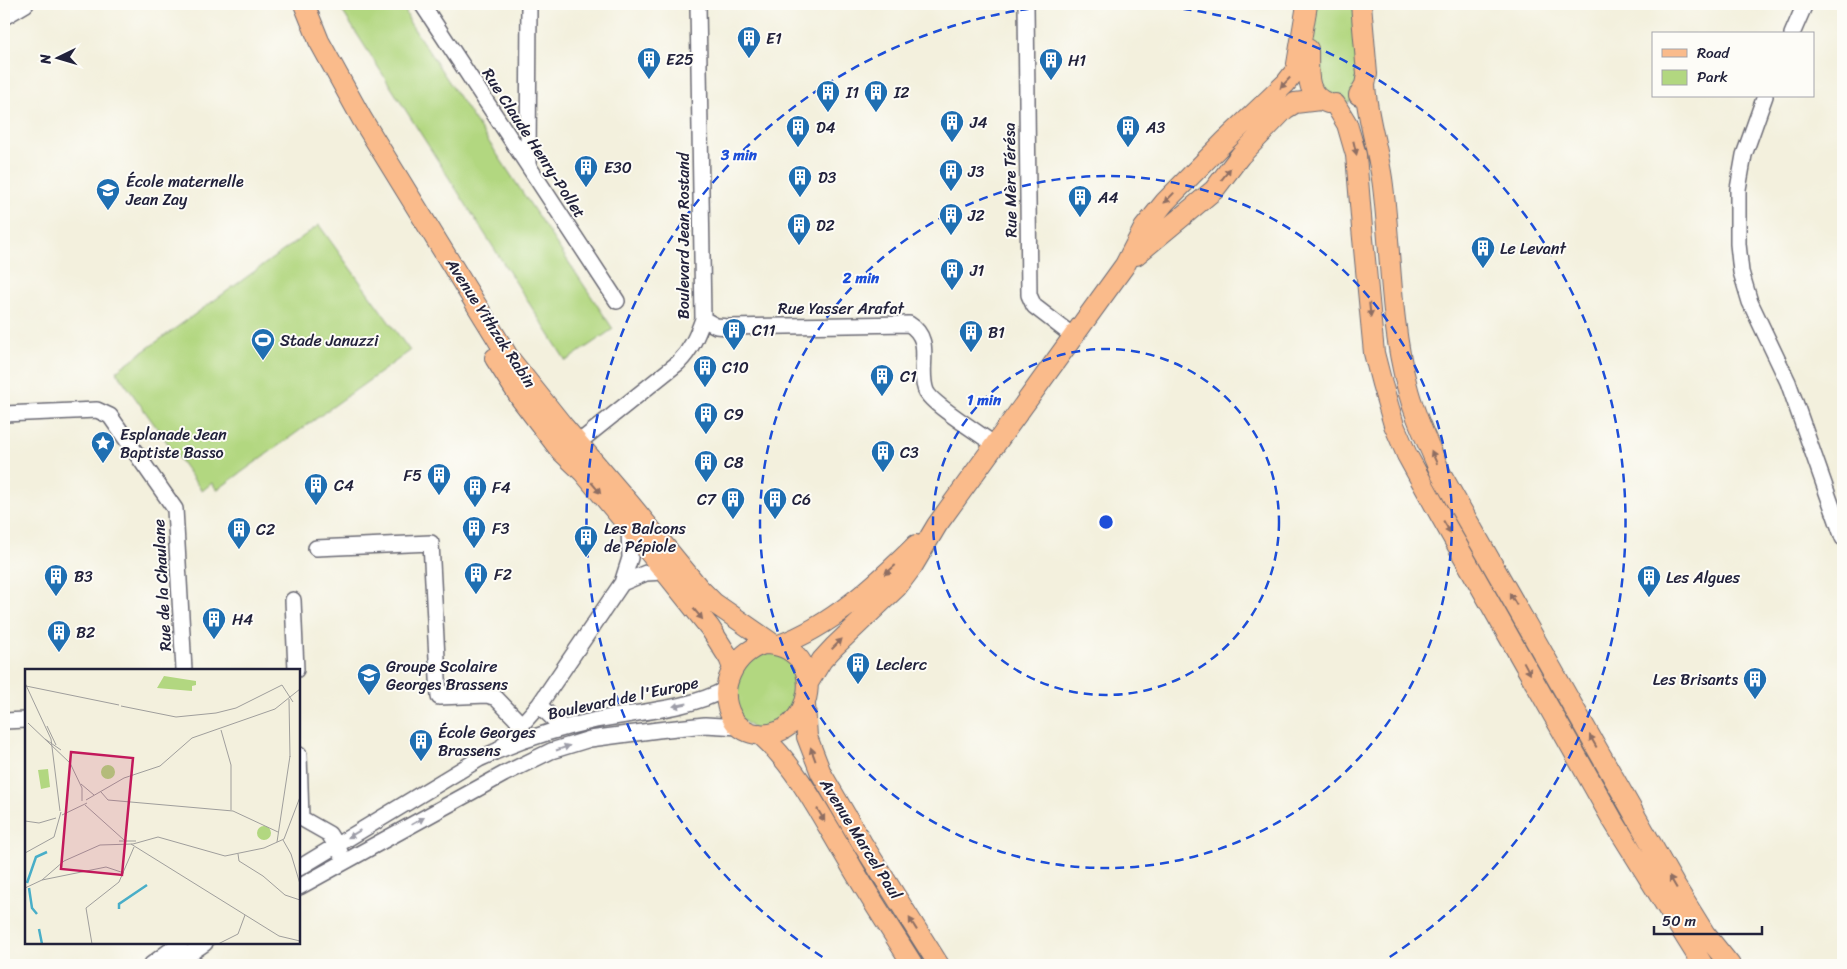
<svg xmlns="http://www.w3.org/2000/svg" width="1847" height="969" font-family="Sriracha,sans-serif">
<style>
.green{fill:#b2d780;stroke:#6a7c5e}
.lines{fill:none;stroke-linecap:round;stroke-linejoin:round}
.minor-casing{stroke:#6b6a74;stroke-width:18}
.major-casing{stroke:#6b6a74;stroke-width:22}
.minor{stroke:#fff;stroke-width:15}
.major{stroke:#fabb8b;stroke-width:20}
.oneway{fill:#8e6e63}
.oneway2{fill:#9c9ca7}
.ring{fill:none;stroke:#1d4ed8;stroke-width:2.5;stroke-dasharray:9 6}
.labels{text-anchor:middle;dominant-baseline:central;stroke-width:4;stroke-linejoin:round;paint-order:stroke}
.poi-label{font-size:16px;fill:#22223b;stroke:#fdfcf7;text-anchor:start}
.street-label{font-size:16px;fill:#22223b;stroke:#fdfcf7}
.inset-river{fill:none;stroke:#49aec8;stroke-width:2.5}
.inset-road{fill:none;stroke:#9f9e9c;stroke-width:1}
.view{fill:#c2185b;fill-opacity:0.15;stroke:#c2185b;stroke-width:2.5}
.inset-edge{fill:none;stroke:#22223b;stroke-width:2.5}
.centre{fill:#1d4ed8;stroke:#fdfcf7;stroke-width:2.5}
.ring-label{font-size:15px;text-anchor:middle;font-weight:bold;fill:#1d4ed8;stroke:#fdfcf7;stroke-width:4;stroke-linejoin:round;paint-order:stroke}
</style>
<rect width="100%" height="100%" fill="#fdfcf7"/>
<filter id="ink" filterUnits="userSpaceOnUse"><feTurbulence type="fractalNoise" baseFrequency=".02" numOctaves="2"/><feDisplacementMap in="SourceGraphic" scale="10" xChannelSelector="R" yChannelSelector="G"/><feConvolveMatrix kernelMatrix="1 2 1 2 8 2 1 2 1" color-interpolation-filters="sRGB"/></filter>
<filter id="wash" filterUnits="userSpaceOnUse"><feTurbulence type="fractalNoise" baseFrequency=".0096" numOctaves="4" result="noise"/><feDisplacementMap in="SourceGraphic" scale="20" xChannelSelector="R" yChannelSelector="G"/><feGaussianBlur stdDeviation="1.12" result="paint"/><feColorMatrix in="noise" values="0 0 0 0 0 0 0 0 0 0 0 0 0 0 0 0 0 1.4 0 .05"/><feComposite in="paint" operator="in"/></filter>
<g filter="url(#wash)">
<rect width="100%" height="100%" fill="#f3f0dd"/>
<path class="green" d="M403,4L410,23L613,329L566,361L341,9Z
M1307,4H1361L1367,74L1354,100L1344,104L1313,94Z
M319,225L410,351L217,490L212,483L202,491L116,371Z
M792,651L805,705L760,734L727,707L742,655Z"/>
</g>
<g filter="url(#ink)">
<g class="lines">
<g class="minor-casing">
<path id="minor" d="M422,4L617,301
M1026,4L1029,295L1034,306L1073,336
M4,17L26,4
M1792,34L1805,4
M1765,96L1744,155L1738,189V244L1741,272L1750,302L1788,382L1843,538
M528,164L529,4
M703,319L716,326L729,327L909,324C935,340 917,367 926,391C931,404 982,435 995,445
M4,414L97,410L110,416L175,509L184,670
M568,447L578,443L678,363C691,350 697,336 703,319L698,4
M316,548L431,543L439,697L487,695L496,698L521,724
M622,583L646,573L664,572
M293,600L296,670
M539,705L563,728
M4,721L26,720
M500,749L539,705L622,583L630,558L629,527
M299,755L301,818
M299,817L329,834L340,852
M299,868L479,759C517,741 555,729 596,720C636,712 690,709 726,689
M299,887L504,774L551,751L590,739L658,730L705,725L739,727
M151,965L180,943
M173,965L205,943"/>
</g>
<g class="major-casing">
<path id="major" d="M304,4L319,41L362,119L509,358L564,427L630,504L699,588L714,603L773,644
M1308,49C1309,71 1304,95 1328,103
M1365,85C1367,119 1379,151 1383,186C1391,251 1390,322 1407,386C1414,416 1429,445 1441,474L1674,884L1705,934L1730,965
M1359,95L1365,85L1367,74L1361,4
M1335,104L1347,124L1356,155L1362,228L1374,353L1382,384L1394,425L1407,455L1435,506L1612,819L1703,965
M1136,255L1214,190L1240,156L1285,109L1295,103L1320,100
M495,358L521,399L560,450L583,472L629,527L710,628L729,658L733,668
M764,644C832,645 814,742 756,734C746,732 737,727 732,717C716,689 734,653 764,644Z
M779,645C830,627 878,583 916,545
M808,683L822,660L834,647L897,587L912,567L937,525L1125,265L1144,228L1165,202L1225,141L1286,83L1296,70L1307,5
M805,705L807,737L821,773L862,843L939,965
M760,734C799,769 822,818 849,862C869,897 892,931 913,965"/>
</g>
<use href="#minor" class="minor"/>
<use href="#major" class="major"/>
</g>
<defs><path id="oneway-solid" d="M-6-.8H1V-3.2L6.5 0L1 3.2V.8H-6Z" transform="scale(1.25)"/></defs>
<g class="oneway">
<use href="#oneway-solid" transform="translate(1285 83) rotate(133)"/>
<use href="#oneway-solid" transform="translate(1355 148) rotate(77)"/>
<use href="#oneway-solid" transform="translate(1226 174) rotate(-52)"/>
<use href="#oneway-solid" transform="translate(1169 198) rotate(134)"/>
<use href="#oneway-solid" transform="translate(1370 310) rotate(84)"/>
<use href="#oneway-solid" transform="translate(1434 457) rotate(-114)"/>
<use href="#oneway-solid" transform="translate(596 488) rotate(50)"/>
<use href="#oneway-solid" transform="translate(1447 527) rotate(60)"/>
<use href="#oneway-solid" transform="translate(890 570) rotate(139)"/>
<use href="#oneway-solid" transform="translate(1513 599) rotate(-120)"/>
<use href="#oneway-solid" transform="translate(698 614) rotate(50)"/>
<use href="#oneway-solid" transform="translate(837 644) rotate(-45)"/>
<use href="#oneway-solid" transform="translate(1527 668) rotate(62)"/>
<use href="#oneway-solid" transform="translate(1593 741) rotate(-119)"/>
<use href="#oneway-solid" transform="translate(813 754) rotate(-110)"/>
<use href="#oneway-solid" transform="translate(821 815) rotate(59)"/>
<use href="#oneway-solid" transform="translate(1673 882) rotate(-120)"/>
<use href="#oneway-solid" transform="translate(913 924) rotate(-122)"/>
</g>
<g class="oneway2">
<use href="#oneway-solid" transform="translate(680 705) rotate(169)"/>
<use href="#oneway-solid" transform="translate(563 748) rotate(-19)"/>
<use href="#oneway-solid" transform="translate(418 821) rotate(-29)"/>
<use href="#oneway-solid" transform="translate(354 834) rotate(149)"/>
</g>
</g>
<g class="ring">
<circle cx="1106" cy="522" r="173"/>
<circle cx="1106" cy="522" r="346"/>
<path d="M835 965A519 519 0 0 1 1074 4M1138 4A519 519 0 0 1 1377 965"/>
</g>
<defs>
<g id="building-pin" transform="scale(1.25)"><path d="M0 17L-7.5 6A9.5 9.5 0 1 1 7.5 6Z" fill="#1f6fb2" stroke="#fdfcf7"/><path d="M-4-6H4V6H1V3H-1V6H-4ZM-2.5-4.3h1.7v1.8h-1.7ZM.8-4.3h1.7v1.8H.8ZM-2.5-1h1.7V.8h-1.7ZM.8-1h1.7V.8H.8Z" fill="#fff"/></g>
<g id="school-pin" transform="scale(1.25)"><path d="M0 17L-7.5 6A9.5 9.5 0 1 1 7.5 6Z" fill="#1f6fb2" stroke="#fdfcf7"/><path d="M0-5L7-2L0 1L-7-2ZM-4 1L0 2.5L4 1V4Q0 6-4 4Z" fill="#fff"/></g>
<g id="stadium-pin" transform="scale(1.25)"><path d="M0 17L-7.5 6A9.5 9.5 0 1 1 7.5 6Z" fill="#1f6fb2" stroke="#fdfcf7"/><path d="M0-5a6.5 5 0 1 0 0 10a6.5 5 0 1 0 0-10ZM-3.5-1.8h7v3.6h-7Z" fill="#fff"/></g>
<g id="sight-pin" transform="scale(1.25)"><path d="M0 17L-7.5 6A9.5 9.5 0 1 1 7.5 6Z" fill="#1f6fb2" stroke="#fdfcf7"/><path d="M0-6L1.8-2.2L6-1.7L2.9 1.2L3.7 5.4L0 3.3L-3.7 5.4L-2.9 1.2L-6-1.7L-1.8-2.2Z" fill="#fff"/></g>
</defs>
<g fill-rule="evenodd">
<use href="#building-pin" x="749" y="38"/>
<use href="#building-pin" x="649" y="59"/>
<use href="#building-pin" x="1051" y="60"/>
<use href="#building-pin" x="828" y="92"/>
<use href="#building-pin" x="876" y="92"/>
<use href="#building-pin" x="952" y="122"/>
<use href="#building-pin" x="798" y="127"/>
<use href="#building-pin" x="1128" y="127"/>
<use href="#building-pin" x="586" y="167"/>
<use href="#building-pin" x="951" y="171"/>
<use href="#building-pin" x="800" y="177"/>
<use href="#school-pin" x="108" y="190"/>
<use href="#building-pin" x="1080" y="197"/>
<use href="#building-pin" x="951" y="215"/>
<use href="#building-pin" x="799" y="225"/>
<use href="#building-pin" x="1483" y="248"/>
<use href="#building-pin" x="952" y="270"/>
<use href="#building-pin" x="734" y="330"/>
<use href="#building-pin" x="971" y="332"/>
<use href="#stadium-pin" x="263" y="340"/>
<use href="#building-pin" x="705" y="367"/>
<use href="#building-pin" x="882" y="376"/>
<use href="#building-pin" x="706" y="414"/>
<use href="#sight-pin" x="103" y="443"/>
<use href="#building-pin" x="883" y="452"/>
<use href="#building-pin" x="706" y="462"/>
<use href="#building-pin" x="439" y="475"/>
<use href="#building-pin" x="316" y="485"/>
<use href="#building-pin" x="475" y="487"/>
<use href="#building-pin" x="733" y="499"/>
<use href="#building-pin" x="775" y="499"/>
<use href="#building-pin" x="474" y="528"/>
<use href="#building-pin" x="239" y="529"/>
<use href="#building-pin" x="586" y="537"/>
<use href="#building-pin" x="476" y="574"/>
<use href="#building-pin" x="56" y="576"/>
<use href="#building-pin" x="1649" y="577"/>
<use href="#building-pin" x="214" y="619"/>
<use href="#building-pin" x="59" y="632"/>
<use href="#building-pin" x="858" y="664"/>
<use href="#school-pin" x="369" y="675"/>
<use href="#building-pin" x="1755" y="679"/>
<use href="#building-pin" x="421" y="741"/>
</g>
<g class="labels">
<g class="poi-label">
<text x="766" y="38">E1</text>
<text x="666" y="59">E25</text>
<text x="1068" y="60">H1</text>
<text x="846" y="92">I1</text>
<text x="894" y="92">I2</text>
<text x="970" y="122">J4</text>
<text x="816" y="127">D4</text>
<text x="1146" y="127">A3</text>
<text x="604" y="167">E30</text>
<text x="968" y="171">J3</text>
<text x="818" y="177">D3</text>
<text x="126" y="181">École maternelle<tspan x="126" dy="18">Jean Zay</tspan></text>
<text x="1098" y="197">A4</text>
<text x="968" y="215">J2</text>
<text x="816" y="225">D2</text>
<text x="1500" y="248">Le Levant</text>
<text x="970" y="270">J1</text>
<text x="752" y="330">C11</text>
<text x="988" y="332">B1</text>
<text x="280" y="340">Stade Januzzi</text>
<text x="722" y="367">C10</text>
<text x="900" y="376">C1</text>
<text x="724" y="414">C9</text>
<text x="120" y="434">Esplanade Jean<tspan x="120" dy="18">Baptiste Basso</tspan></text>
<text x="900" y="452">C3</text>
<text x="724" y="462">C8</text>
<text x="422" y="475" text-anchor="end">F5</text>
<text x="334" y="485">C4</text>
<text x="492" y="487">F4</text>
<text x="716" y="499" text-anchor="end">C7</text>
<text x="792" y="499">C6</text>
<text x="492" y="528">F3</text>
<text x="604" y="528">Les Balcons<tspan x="604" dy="18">de Pépiole</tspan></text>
<text x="256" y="529">C2</text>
<text x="494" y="574">F2</text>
<text x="74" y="576">B3</text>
<text x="1666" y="577">Les Algues</text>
<text x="232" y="619">H4</text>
<text x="76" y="632">B2</text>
<text x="876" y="664">Leclerc</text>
<text x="386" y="666">Groupe Scolaire<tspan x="386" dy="18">Georges Brassens</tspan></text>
<text x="1738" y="679" text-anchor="end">Les Brisants</text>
<text x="438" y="732">École Georges<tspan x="438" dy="18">Brassens</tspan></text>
</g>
<g class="street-label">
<text transform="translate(534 143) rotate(57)">Rue Claude Henry-Pollet</text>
<text transform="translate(1010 180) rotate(-91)">Rue Mère Térésa</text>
<text transform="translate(683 236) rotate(-90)">Boulevard Jean Rostand</text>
<text x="841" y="308">Rue Yasser Arafat</text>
<text transform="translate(491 323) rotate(57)">Avenue Yithzak Rabin</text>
<text transform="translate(162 585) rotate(-93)">Rue de la Chaulane</text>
<text transform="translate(623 698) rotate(-12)">Boulevard de l'Europe</text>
<text transform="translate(861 839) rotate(58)">Avenue Marcel Paul</text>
</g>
</g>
<g transform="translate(25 669)">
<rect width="275" height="275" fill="#f3f0dd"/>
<path d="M139,7L171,12V16L167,17V22L132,19ZM76 103a7 7 0 1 1 14 0a7 7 0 1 1-14 0ZM23,100L25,118L16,120L13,101ZM232 164a7 7 0 1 1 14 0a7 7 0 1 1-14 0Z" fill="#b2d780"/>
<path class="inset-river" d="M2,214L11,188L22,183M4,219L7,239L12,245M94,240V235L122,216M14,260L17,275"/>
<path class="inset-road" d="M0,14L26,70L35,142M1,17L94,36M264,30L265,88M96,37L151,48L191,44L211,39L257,16L268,33M3,54L45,94L57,119V132M22,57L31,76M196,61L206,96V141M20,70L36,81M56,115L69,126M76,123L83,131L208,142L253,163M61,131L99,109L135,97L167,69L250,40L275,20M60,136L99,171M37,146L62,134M0,152L14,154L31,149M258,171L266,185L275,215M94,172H111M252,173L265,87M106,175L254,267L275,272M0,184L29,168L36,143M213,185L214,192L238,207L260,226L275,231M17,211L81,198L99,204M0,219L17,211L39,192L75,176L108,175L133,168L200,187L239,179L259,170L275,128M67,275L61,239L94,213L109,178M193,275L213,265L220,246"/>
<path class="view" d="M46,83L108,89L97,206L36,200Z"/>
<rect width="275" height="275" class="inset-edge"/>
</g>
<circle cx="1106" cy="522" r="8" class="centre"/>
<g class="ring-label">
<text x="739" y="160">3 min</text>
<text x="861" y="283">2 min</text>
<text x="984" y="405">1 min</text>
</g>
<rect width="1847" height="969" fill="none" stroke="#fdfcf7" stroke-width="20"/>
<rect x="1652" y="32" width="162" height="65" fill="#fdfcf7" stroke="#a5a5ac"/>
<rect x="1662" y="49" width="25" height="8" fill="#fabb8b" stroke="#a5a5ac"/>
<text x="1697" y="58" font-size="15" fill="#22223b">Road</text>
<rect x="1662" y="70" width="25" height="15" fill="#b2d780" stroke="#a5a5ac"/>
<text x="1697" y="82" font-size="15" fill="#22223b">Park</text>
<g transform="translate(58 58) rotate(265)" stroke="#fdfcf7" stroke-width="4" paint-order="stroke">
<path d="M0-4L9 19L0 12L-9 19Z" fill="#22223b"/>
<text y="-8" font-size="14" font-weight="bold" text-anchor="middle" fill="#22223b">N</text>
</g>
<path d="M1654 926v8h108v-8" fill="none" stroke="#22223b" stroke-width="2.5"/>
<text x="1662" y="926" font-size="15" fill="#22223b" stroke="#fdfcf7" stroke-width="4" paint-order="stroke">50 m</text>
</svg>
